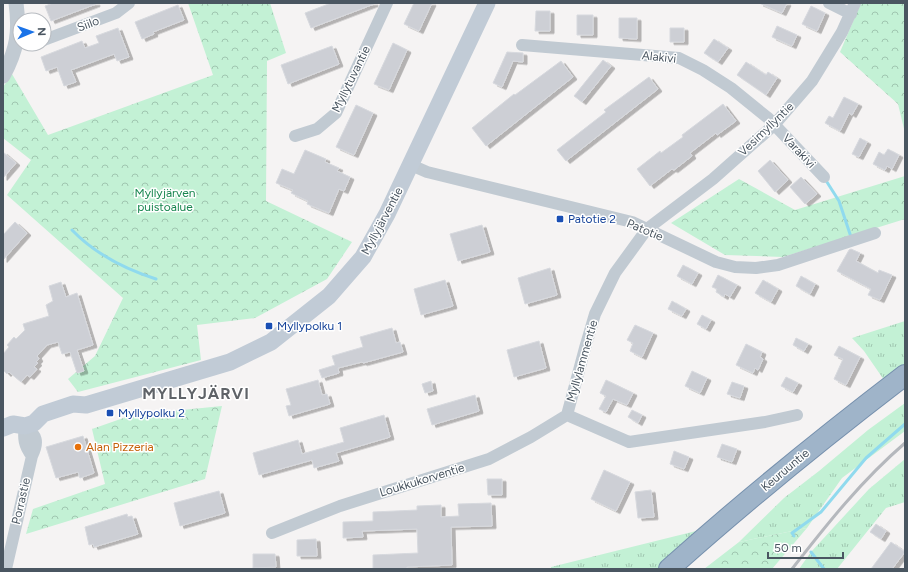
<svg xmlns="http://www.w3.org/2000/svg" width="908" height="572" font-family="Figtree,sans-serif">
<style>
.grass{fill:url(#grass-tufts)}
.forest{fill:url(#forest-crowns)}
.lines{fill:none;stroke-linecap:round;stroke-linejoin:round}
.stream{stroke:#90daee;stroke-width:3}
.building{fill:#cdcfd5;stroke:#d7d9de;filter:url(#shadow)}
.trunk-casing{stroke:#7690ad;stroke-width:22}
.minor{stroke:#c1cad2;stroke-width:12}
.tertiary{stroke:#c1cad2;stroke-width:15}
.secondary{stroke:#c1cbd6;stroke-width:17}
.trunk{stroke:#9fb4c9;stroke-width:20}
.rail{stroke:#b5b8bd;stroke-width:3}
.transit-dot{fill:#1a4fb4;stroke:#fff;stroke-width:1.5}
.food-dot{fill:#e8710a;stroke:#fff;stroke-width:1.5}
.labels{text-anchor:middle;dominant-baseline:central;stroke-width:3;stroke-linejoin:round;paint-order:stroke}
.street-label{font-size:12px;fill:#4a5661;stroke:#fff}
.park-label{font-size:12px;fill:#17864f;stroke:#fff}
.transit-label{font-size:12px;fill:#164399;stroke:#fff;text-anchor:start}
.food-label{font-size:12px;fill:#c56008;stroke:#fff;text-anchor:start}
.district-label{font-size:16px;font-weight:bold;letter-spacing:1px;fill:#5f6368;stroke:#fff}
</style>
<defs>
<pattern id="grass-tufts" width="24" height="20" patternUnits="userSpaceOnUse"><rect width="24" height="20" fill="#c3f1d5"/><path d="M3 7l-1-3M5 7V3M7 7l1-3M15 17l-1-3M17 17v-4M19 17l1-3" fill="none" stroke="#a0c6b0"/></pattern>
<pattern id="forest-crowns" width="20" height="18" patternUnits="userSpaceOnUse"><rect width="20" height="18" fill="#c3f1d5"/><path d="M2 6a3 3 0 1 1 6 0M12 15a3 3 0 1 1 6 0" fill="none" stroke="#a0c6b0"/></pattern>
<filter id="shadow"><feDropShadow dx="4" dy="2.5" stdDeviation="0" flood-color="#0004"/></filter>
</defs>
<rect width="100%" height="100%" fill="#f5f3f3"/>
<path class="grass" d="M905,321V365L884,380L864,351L852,338Z
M905,403V431L842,478L807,528L739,542L784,498L819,471L868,430Z
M905,459V502L886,508L837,569H799L811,552L869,489Z
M700,530L657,569H551V567Z"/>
<path class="forest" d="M188,3H270L286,53L267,61L266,201L352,242L327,279L255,318L197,325L201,360L78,392L68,379L95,356L123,298L7,195L31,160L3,138V87L12,74L48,135L213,75Z
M861,3H905V133L898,104L840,52Z
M905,176V219L783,257L725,255L671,223L739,179L795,210Z
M222,406L205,479L26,534L33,509L105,484L92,429L132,415Z
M807,528L772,569H704L739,542Z"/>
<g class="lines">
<path class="stream" d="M825,179L839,201L851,237
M72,230C95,254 125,269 156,279
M794,536L792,533L821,512L866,458L905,424
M811,552L824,569"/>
</g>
<path class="building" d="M53,3H96V4L51,21L45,6Z
M331,3H374V4L311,28L305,13Z
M414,3H432L419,31L404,24Z
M759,3H787L782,13Z
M178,5L184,20L153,32L154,34L142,39L135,22Z
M811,6L825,13L817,31L802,24Z
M536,11H550V31H535Z
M577,15H593V35H577Z
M619,18H637V39L619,38Z
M777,26L797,35L792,46L772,37Z
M118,28L129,57L117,61L114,54L71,70L76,82L64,86L57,67L46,71L41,57L82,41L85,48L99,43L96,36Z
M670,28H684V42H670Z
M714,39L728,48L718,62L704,53Z
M393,43L407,50L389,90L374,84Z
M332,46L339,64L288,84L281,65Z
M507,52L523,53V62L513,61L502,87L493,83Z
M603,60L611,66L582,102L574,96Z
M561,61L573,77L486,146L472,128L514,94L515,95Z
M746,62L766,75L768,72L777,78L766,95L737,75Z
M649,77L658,89L566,161L557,150L606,112L604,110Z
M844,97L858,104L852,115L849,113L840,131L825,123L829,116L833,118Z
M723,104L736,121L717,135L716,133L690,153L692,156L674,170L672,169L650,186L637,169L660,151L661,153L683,137L682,135Z
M356,105L373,113L354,155L336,147Z
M860,138L867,142L859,157L852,154Z
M888,149L899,155L892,169L887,166L885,170L873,164L879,152L884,155Z
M305,150L326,159L325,162L339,168L337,171L350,177L344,191L339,189L329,213L307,204L308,201L291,193L293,190L276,183L282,169L294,174Z
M3,152L16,163L3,178Z
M770,160L788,180L775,192L758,171Z
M801,177L817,194L805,204L790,187Z
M15,222L27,233L3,260V235Z
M482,225L490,252L458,261L450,234Z
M851,249L860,253L856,261L878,273L879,270L892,275L880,300L868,295L871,289L837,271L849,250Z
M683,265L698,273L692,284L677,276Z
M550,268L557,295L525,304L518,278Z
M718,275L737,285L730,297L725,294L724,297L716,292L717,289L712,287Z
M801,276L815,284L810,294L796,286Z
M445,280L453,306L421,315L414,289Z
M763,280L778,289L771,302L755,293Z
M61,282L66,297L77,293L93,345L77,350L84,371L77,373L70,352L62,354L58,342L47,345L37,356L39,359L36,362L38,363L34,367L37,369L30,377L27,375L21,382L9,372L7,374L3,370V354L9,347L7,345L14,337L16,339L25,330L23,324L49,316L46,305L53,301L49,286Z
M672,301L686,309L682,316L668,309Z
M702,315L711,320L706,329L697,324Z
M635,325L653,333L642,357L630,351L633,343L627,340Z
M392,328L396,343L400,342L403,352L363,363L362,362L338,368L339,373L322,378L319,370L335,365L332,356L363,347L360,337Z
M796,338L808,344L804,351L793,345Z
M539,341L546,368L514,377L507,350Z
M746,344L762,352L760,357L763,359L758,370L755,368L753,373L736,365Z
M839,346L860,357L846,385L834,379L843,359L834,355Z
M692,371L707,378L700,393L685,386Z
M786,377L798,383L793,392L781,386Z
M318,380L322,395L327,394L330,404L289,416L286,406L291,405L286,389Z
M606,380L633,393L627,405L613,399L606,412L599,409L606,396L600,393Z
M431,381L433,391L425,393L422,384Z
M732,382L744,386L740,398L727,394Z
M475,395L479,411L432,425L427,409Z
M632,410L642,415L638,423L628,417Z
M384,415L390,437L336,453L339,461L314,468L312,460L259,475L253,453L298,440L302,454L344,442L340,428Z
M83,436L94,473L80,478L78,472L56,478L46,447Z
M722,444L737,449L732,462L717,457Z
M674,451L689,457L684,469L670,464Z
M604,470L630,482L616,511L591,499Z
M487,479H502V495H488Z
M651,490L654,517L638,518L635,492Z
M219,491L225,513L180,526L174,503Z
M491,503L492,526L451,527L452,565L407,567V569H373V555L418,553L417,529L362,531L363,537L343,538V522L373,521V512L417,510V506L441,505V517L459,516L458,504Z
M127,514L128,517L132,516L138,534L94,547L93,544L89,545L85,527Z
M876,524L886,531L881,539L870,532Z
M316,539L317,556H297V540Z
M891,542L905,552L892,569H871Z
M253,554H275L276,567L253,568Z"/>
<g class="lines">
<g class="trunk-casing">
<path id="trunk" d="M669,569C745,501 824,437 905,375"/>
</g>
<path class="minor" d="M829,3L851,14
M44,40L116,13L129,3
M522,45L679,58L703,70L731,88L768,118L824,177
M295,136L317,129L336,113L387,3
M411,165L427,172L632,222L716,262L735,267L756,268L778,265L875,233
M567,415L585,348L595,314L615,273L647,229L713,179L774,125L812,81L842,32L855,3
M567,415L629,442L765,422L797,415
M272,533L340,506L489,459L531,437L567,415
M6,569L32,456C39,442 37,435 25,426C23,438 24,446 32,456"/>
<path class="tertiary" d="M3,76C17,50 20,32 16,3"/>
<path class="secondary" d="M3,428L13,424L25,426L34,423L43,414L73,404L86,405L230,362L271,342L329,296L363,257L387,214L487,3"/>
<use href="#trunk" class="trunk"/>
<path class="rail" d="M792,569C827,524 862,480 905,443"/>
</g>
<g class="transit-dot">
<rect x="556" y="215" width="8" height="8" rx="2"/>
<rect x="265" y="322" width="8" height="8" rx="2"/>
<rect x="106" y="409" width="8" height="8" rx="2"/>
</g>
<circle class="food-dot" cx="78" cy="447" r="4"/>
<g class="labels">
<g class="street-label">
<text transform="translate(88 24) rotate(-21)">Siilo</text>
<text transform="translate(659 57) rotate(6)">Alakivi</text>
<text transform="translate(351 79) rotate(-64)">Myllytuvantie</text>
<text transform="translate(766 129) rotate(-44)">Vesimyllyntie</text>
<text transform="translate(799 151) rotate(47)">Varakivi</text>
<text transform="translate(382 221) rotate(-62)">Myllyjärventie</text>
<text transform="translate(645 230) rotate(23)">Patotie</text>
<text transform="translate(582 361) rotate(-74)">Myllylammentie</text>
<text transform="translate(785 470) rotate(-40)">Keuruuntie</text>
<text transform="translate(422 480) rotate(-17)">Loukkukorventie</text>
<text transform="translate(21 501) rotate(-77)">Porrastie</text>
</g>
<g class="park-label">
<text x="165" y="193">Myllyjärven<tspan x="165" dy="14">puistoalue</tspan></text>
</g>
<g class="transit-label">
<text x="568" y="219">Patotie 2</text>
<text x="277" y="326">Myllypolku 1</text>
<text x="118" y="413">Myllypolku 2</text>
</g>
<g class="food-label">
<text x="86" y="447">Alan Pizzeria</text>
</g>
<g class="district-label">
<text x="196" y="393">MYLLYJÄRVI</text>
</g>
</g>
<rect width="908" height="572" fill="none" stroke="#4a5661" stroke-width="8"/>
<g transform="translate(32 32) rotate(88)"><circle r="19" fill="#ffffff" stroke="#b7bbc0"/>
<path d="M0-3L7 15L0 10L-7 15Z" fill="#1a73e8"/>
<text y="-6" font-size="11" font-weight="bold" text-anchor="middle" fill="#4a5661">N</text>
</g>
<path d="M768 552v6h75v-6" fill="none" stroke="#4a5661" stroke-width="2"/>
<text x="774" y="552" font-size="12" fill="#4a5661" stroke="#ffffff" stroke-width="3" paint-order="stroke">50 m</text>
</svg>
